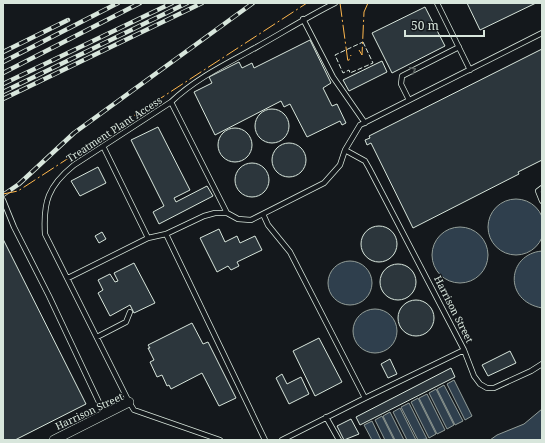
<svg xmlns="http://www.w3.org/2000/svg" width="545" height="443" font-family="'Noto Serif',serif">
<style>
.water{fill:#2f3f4d;stroke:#939e99}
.building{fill:#2c363c;stroke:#d8e6dc}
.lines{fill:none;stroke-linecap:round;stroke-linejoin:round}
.service-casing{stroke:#d8e6dc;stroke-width:6}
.minor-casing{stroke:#d8e6dc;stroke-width:10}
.service{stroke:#14181c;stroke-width:4.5}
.minor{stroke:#14181c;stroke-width:9}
.rail-casing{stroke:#d8e6dc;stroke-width:4.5}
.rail{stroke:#14181c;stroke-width:3;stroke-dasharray:9;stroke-linecap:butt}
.fence{stroke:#d8e6dc;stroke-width:1;stroke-dasharray:5 2;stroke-linecap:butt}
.power{stroke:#ffb74d;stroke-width:1;stroke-dasharray:14 3 2 3;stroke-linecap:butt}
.oneway{stroke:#59605f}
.labels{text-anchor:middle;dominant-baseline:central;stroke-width:3;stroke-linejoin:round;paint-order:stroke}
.street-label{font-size:10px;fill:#d8e6dc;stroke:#14181c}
</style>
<rect width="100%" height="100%" fill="#14181c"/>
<path class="water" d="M488 227a28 28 0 1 1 56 0a28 28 0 1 1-56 0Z
M432 255a28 28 0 1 1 56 0a28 28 0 1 1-56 0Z
M542,251V308C503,301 507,254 542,251Z
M328 283a22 22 0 1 1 44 0a22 22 0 1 1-44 0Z
M353 331a22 22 0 1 1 44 0a22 22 0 1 1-44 0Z
M454,380L472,416L465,420L447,384Z
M444,385L463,421L455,425L437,389Z
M436,389L454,425L447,429L429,393Z
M427,394L445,430L437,434L419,398Z
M418,398L436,434L429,438L411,402Z
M409,403L427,439L418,440L401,407Z
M400,408L416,440H407L393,412Z
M542,409V440H490L497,435L524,424Z
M390,412L404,440H395L383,416Z
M382,416L394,440H385L375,420Z
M372,421L381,440H372L364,425Z"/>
<path class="building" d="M467,3H536L480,30Z
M425,7L445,46L392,73L372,33Z
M310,40L331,83L323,88L332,106L337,104L346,123L342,125L340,121L307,137L290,104L284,107L281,101L215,135L194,92L212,83L209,77L239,62L242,68L252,63L254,68Z
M542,49V160L518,172L519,174L413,228L371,143L367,145L365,140L370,138L369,136Z
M382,61L387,72L349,91L343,80Z
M255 126a17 17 0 1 1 34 0a17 17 0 1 1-34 0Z
M158,127L190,190L174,198L176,202L207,186L213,196L159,224L153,212L164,206L131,140Z
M218 145a17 17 0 1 1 34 0a17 17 0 1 1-34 0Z
M272 160a17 17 0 1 1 34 0a17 17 0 1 1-34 0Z
M235 180a17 17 0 1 1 34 0a17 17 0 1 1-34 0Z
M98,167L106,183L80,196L71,181Z
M361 244a18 18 0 1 1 36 0a18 18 0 1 1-36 0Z
M219,229L225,242L237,236L240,243L255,236L262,250L237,262L239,266L231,270L228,266L217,272L200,238Z
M102,232L106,239L99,243L95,236Z
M3,239L86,404L15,440H3Z
M134,263L155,303L134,313L130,305L110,316L98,293L103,290L98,280L110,274L115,282L118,281L114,273Z
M380 282a18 18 0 1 1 36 0a18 18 0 1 1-36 0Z
M398 318a18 18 0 1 1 36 0a18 18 0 1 1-36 0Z
M192,323L203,344L208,342L236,398L219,406L202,373L171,389L169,385L167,386L162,375L157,377L150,362L154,360L148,348H150L148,345Z
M319,338L342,382L315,396L293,351Z
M510,351L516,363L488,376L482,365Z
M390,359L397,374L388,378L381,364Z
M451,368L455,377L360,425L356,417Z
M282,374L287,384L301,377L309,394L289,404L276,378Z
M351,419L359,434L344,440L337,426Z"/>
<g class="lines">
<g class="service-casing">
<path id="service" d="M437,3L470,70
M303,19L333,77L365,123
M409,100L401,84L402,76L459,47
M171,102L227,213
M103,146L148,238
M542,188L538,191L542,201
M3,200L14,227L49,296L105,415
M263,214L268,225L290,252L365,398
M166,234L265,440
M68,278L148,238L166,234L204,216L215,213H227L238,219L251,220L324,183L340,165L345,150L360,125L542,33
M97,337L126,322L130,312
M464,350L474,376L480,384L487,388H494L531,371L542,364
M326,417L339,440
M220,440L134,410L129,402L45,234C43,202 48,186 74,165L171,102C195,79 226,64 255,48C282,33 307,17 335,3
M282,440L365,398L464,350L369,168L365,161L345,150"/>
</g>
<g class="minor-casing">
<path id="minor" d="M54,440L129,402"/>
</g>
<use href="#service" class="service"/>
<use href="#minor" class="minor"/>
<g class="rail-casing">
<path id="rail" d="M3,52L68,20
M3,62L118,3
M3,73L140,3
M3,84L172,3
M3,92L187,3
M3,99L202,3
M3,195L19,184L74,133L253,3"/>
</g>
<use href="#rail" class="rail"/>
<path class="fence" d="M363,42L373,63L350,73L349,70L343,73L335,55Z"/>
<path class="power" d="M340,3L348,62L351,55
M359,50L362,55L364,12L368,3
M3,194L18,191L307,3"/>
</g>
<defs><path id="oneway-chevron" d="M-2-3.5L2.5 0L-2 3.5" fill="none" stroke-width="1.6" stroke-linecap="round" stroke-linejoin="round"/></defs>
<use class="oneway" href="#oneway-chevron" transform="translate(413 70) rotate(-27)"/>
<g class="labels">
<g class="street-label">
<text transform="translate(114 129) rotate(-33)">Treatment Plant Access</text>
<text transform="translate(454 309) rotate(63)">Harrison Street</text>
<text transform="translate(89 411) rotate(-25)">Harrison Street</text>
</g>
</g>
<rect width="545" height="443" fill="none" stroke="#d8e6dc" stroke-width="8"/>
<path d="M405 30v6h79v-6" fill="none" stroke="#d8e6dc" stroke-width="2"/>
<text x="411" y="30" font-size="12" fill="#d8e6dc" stroke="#14181c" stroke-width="3" paint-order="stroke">50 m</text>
</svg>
